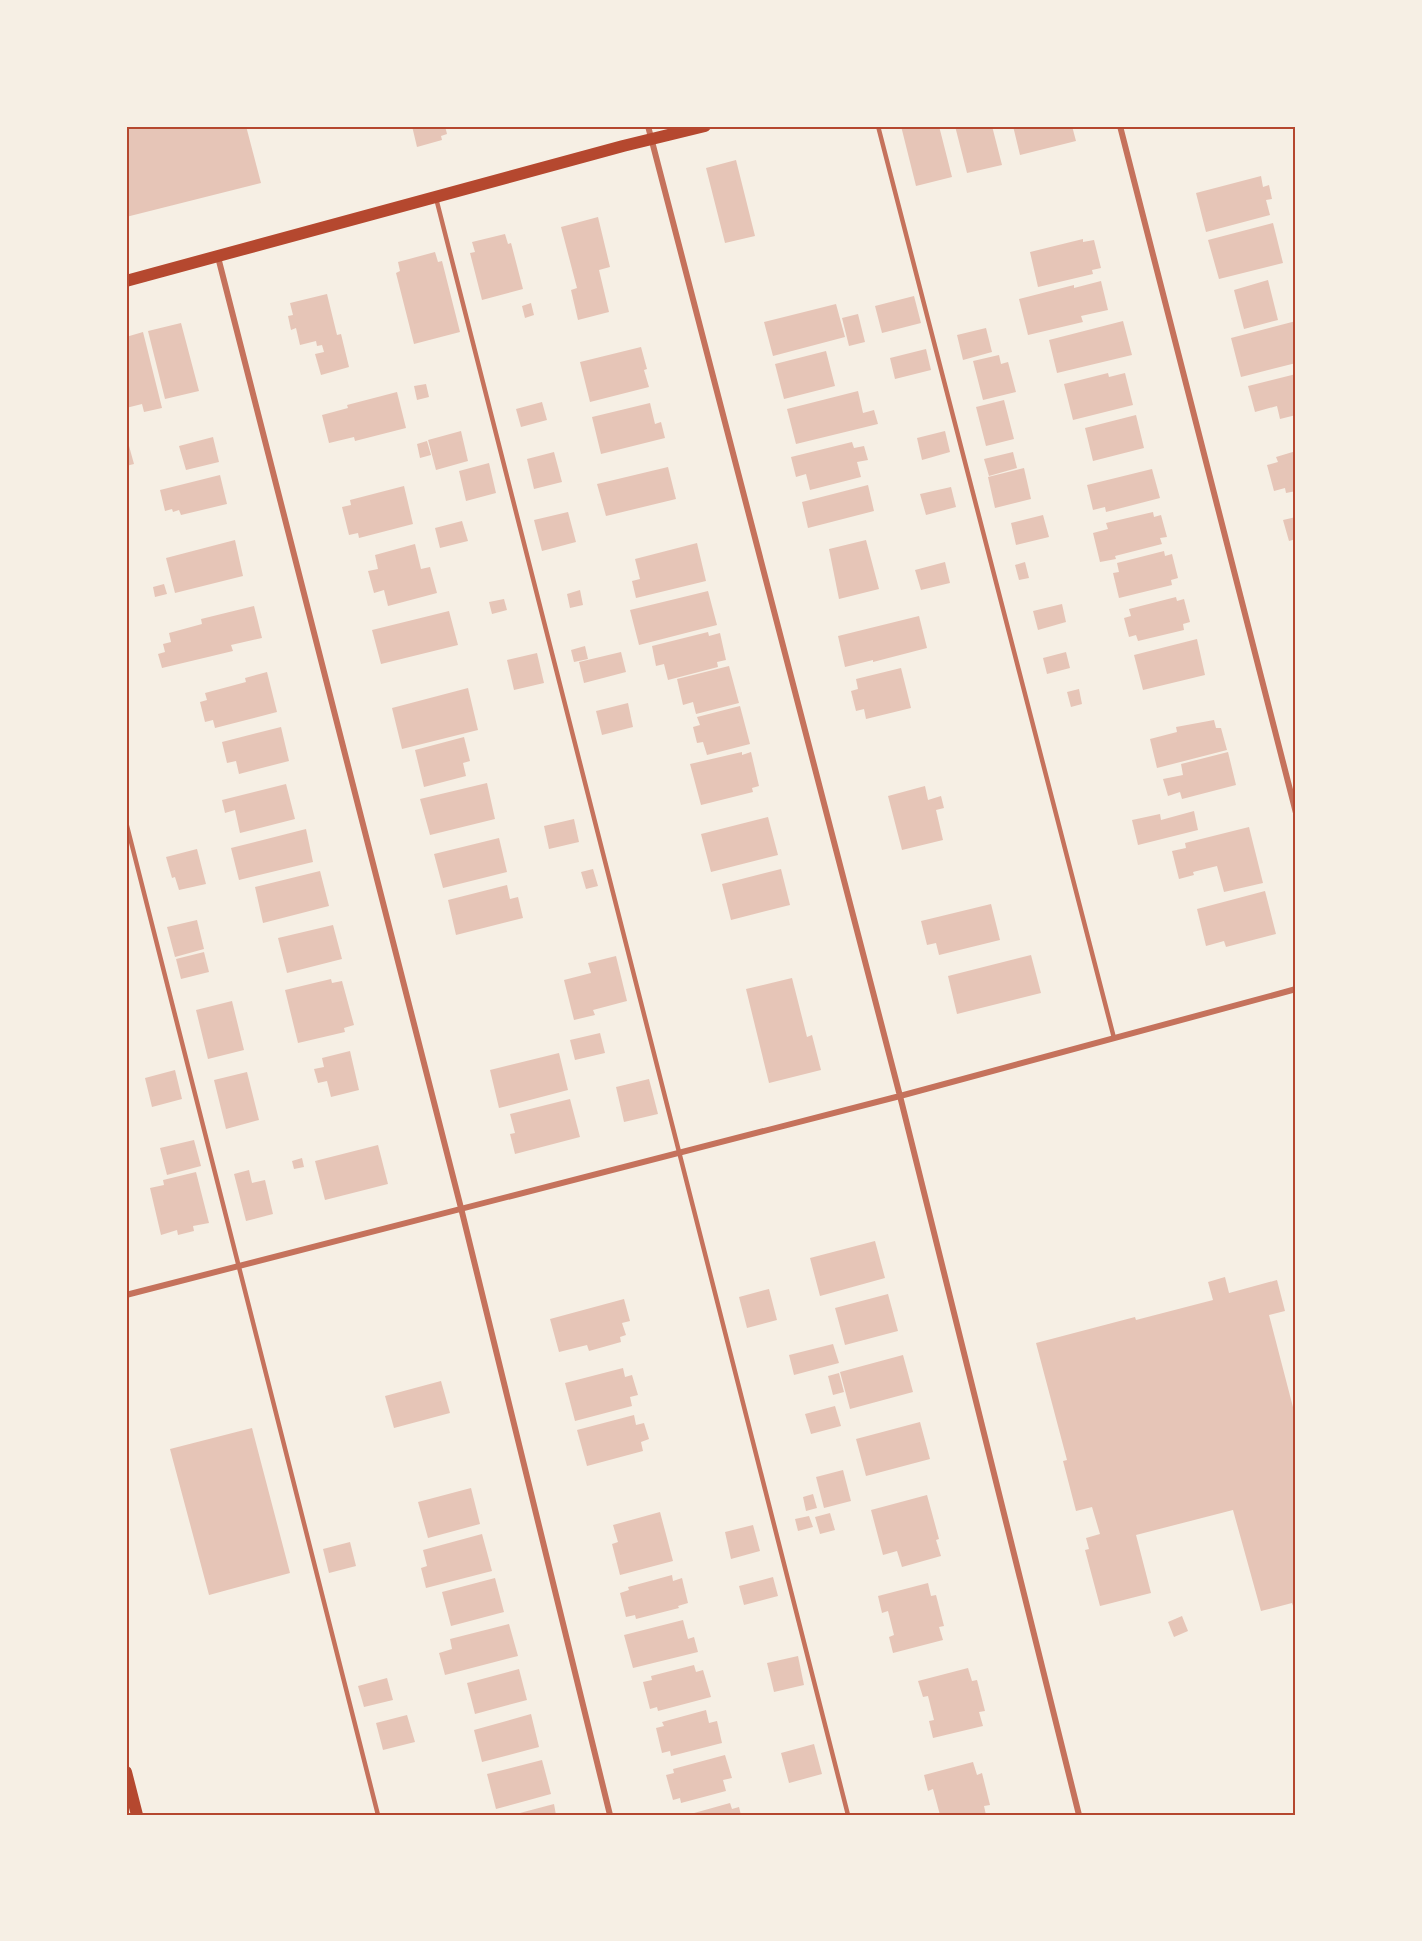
<svg xmlns="http://www.w3.org/2000/svg" width="1422" height="1941" font-family="Arial,sans-serif">
<style>
.building{fill:#e6c5b7}
.lines{fill:none;stroke-linecap:round;stroke-linejoin:round}
.service{stroke:#c5725c;stroke-width:4.5}
.minor{stroke:#c5725c;stroke-width:6}
.secondary{stroke:#b5482f;stroke-width:12}
.neatline{fill:none;stroke:#b5482f;stroke-width:2}
</style>
<rect width="100%" height="100%" fill="#f6efe4"/>
<path class="building" d="M126,126H246L261,183L126,217Z
M412,126H445L447,134L441,136L442,140L417,147Z
M901,126H939L952,177L916,186Z
M955,126H992L1002,165L967,173Z
M1013,126H1072L1076,141L1020,155Z
M736,160L755,236L725,243L706,168Z
M1261,176L1263,187L1269,185L1272,199L1266,200L1270,215L1206,232L1196,193Z
M598,217L610,267L599,270L609,312L578,320L571,290L577,288L561,227Z
M1273,223L1283,263L1219,279L1208,240Z
M505,234L508,244L511,243L523,289L482,300L470,253L475,252L472,242Z
M1083,239V242L1094,240L1101,268L1092,270L1093,274L1038,287L1030,252Z
M435,252L438,262L442,261L460,332L414,344L396,273L400,271L398,262Z
M1268,280L1278,320L1244,329L1234,290Z
M1101,281L1108,310L1081,316L1083,322L1028,335L1019,299L1074,285V288Z
M327,294L337,335L341,334L349,367L321,375L315,354L324,352L322,345L317,346L316,341L300,345L296,328L291,330L288,316L293,315L290,303Z
M914,296L921,323L882,333L875,306Z
M531,303L534,315L525,318L522,306Z
M836,304L845,337L773,356L764,322Z
M858,314L865,342L849,346L842,318Z
M1123,321L1132,355L1057,373L1049,340Z
M1296,321V363L1241,377L1231,338Z
M181,323L199,391L165,399L148,331Z
M986,328L992,352L963,360L957,335Z
M143,332L162,408L144,412L142,404L126,408V337Z
M641,347L647,369L644,370L649,387L590,402L580,362Z
M926,349L931,370L895,379L890,358Z
M826,351L835,386L784,399L775,364Z
M999,355L1001,364L1008,362L1016,392L983,400L973,361Z
M1108,373L1109,377L1125,373L1133,405L1073,420L1064,384Z
M1296,374V415L1280,419L1277,406L1255,412L1248,386Z
M426,384L429,397L417,400L414,386Z
M858,391L863,413L874,410L878,424L796,444L787,409Z
M397,392L406,428L355,441L354,437L329,443L322,415L348,408L347,405Z
M1004,400L1014,439L986,446L976,407Z
M542,402L547,420L521,427L516,409Z
M650,403L655,424L661,422L665,438L601,454L592,417Z
M1136,415L1144,448L1093,461L1085,428Z
M461,431L468,461L436,470L428,440Z
M945,431L950,452L922,460L917,438Z
M126,435L134,464L126,466Z
M213,437L219,462L186,470L179,446Z
M427,441L431,455L420,458L417,444Z
M852,442L854,448L864,446L868,460L857,462L861,477L810,490L806,474L796,477L791,457Z
M1296,451V491L1286,493L1285,488L1274,491L1267,465L1278,462L1276,457Z
M554,452L562,482L534,489L527,459Z
M1013,452L1017,468L989,476L984,459Z
M489,463L496,493L466,501L459,471Z
M668,467L676,499L606,516L597,484Z
M1024,468L1031,499L995,508L988,477Z
M1152,469L1160,498L1106,512L1105,507L1093,510L1087,485Z
M220,475L227,504L181,515L179,510L173,512L172,509L165,511L160,490Z
M868,485L874,511L808,528L802,502Z
M404,486L413,524L359,538L358,533L349,535L342,507L351,505L350,500Z
M951,487L956,507L926,515L920,494Z
M568,512L576,542L542,551L534,520Z
M1153,512L1154,517L1161,515L1167,537L1160,538L1162,544L1115,556L1116,559L1100,562L1093,533L1108,529L1106,523Z
M1043,515L1049,537L1016,545L1011,523Z
M1296,517V539L1289,541L1283,520Z
M462,521L468,541L440,548L435,528Z
M235,540L243,576L175,593L166,558Z
M866,540L879,589L839,599L829,549Z
M697,543L706,581L636,598L632,581L640,579L635,559Z
M415,544L421,569L430,567L437,593L388,606L384,590L374,593L368,571L378,569L375,555Z
M1164,551L1165,556L1172,554L1178,578L1171,580L1172,585L1119,598L1113,573L1119,572L1117,563Z
M945,562L950,583L921,590L915,570Z
M1025,562L1029,578L1019,580L1015,565Z
M164,584L167,594L155,597L153,587Z
M580,590L583,605L570,608L567,594Z
M708,591L717,625L639,645L630,610Z
M1176,597L1177,601L1184,599L1190,622L1183,624L1184,630L1138,641L1136,635L1129,637L1124,618L1131,616L1129,609Z
M504,599L507,610L492,614L489,602Z
M1062,604L1066,622L1038,630L1033,611Z
M254,606L262,638L231,645L233,651L162,668L158,654L165,652L163,644L171,642L169,633L202,624L201,619Z
M449,611L458,645L381,664L372,630Z
M919,616L927,648L873,662V660L845,667L838,636Z
M708,632L709,636L720,633L726,660L717,662L718,667L668,680L664,664L656,666L652,646Z
M1197,639L1205,675L1143,690L1134,655Z
M585,646L588,659L574,662L571,650Z
M621,652L626,672L584,683L579,662Z
M1066,652L1070,668L1047,674L1043,658Z
M537,653L544,683L514,690L507,660Z
M729,666L739,703L696,714L693,702L683,705L677,679Z
M901,668L911,708L866,719L864,709L856,711L851,691L858,689L856,679Z
M267,672L277,712L215,728L213,720L205,722L200,702L207,700L205,693L246,682L245,678Z
M468,688L478,730L402,749L392,708Z
M1079,689L1082,704L1071,707L1067,692Z
M628,703L633,727L602,735L596,711Z
M740,706L750,744L707,755L703,742L697,743L693,727L700,725L697,717Z
M1214,720L1216,728H1221L1227,750L1157,768L1150,739L1177,732L1176,727Z
M281,727L289,761L239,774L236,761L227,763L222,742Z
M464,737L470,761L463,763L466,776L424,787L415,750Z
M742,752V755L751,752L759,786L752,788L753,792L701,805L690,764Z
M1228,752L1236,785L1182,799L1180,792L1168,796L1163,779L1183,775L1181,764Z
M487,783L495,819L430,835L420,799Z
M286,784L295,819L240,833L235,810L225,813L222,800Z
M925,786L928,800L941,796L944,808L936,810L943,840L902,850L888,796Z
M1194,811L1198,830L1138,845L1132,820L1160,814L1161,820Z
M768,817L778,855L711,872L701,834Z
M574,819L579,842L549,849L544,826Z
M1249,827L1263,883L1224,892L1217,866L1193,872L1194,875L1179,879L1172,851L1186,848L1185,843Z
M306,829L313,862L239,880L231,848Z
M499,838L507,872L443,888L434,854Z
M197,849L206,884L179,890L175,877L172,878L166,857Z
M593,869L598,886L586,889L581,872Z
M781,869L790,905L731,920L722,884Z
M320,871L329,906L263,923L255,887Z
M507,885L510,899L518,897L523,918L456,935L448,900Z
M1265,891L1276,934L1226,947L1224,941L1206,946L1197,909Z
M991,904L1000,940L939,955L936,943L927,945L921,921Z
M197,920L204,949L175,957L167,927Z
M333,925L342,959L287,973L278,938Z
M204,952L209,972L181,979L176,959Z
M1031,955L1041,993L957,1014L948,976Z
M616,956L627,1001L593,1010L595,1015L574,1020L564,980L591,973L588,963Z
M792,978L807,1037L812,1035L821,1070L769,1083L746,989Z
M331,979L332,983L342,981L354,1025L344,1028L345,1032L298,1043L285,990Z
M232,1001L244,1050L208,1059L196,1010Z
M600,1033L605,1053L575,1060L570,1040Z
M350,1051L359,1090L331,1097L327,1081L318,1083L314,1069L324,1067L322,1058Z
M559,1053L568,1090L499,1108L490,1070Z
M175,1070L182,1099L152,1107L145,1078Z
M247,1072L259,1120L226,1129L214,1080Z
M649,1079L658,1114L624,1122L616,1087Z
M570,1099L580,1137L515,1154L510,1134L515,1133L510,1114Z
M194,1140L201,1166L167,1175L160,1148Z
M378,1145L388,1184L325,1200L315,1161Z
M302,1158L304,1167L294,1169L292,1161Z
M249,1170L252,1183L265,1180L273,1214L246,1221L234,1174Z
M196,1172L209,1223L193,1226L194,1231L178,1235L177,1230L161,1235L150,1188L164,1185L163,1180Z
M875,1241L885,1278L820,1296L810,1258Z
M1225,1277L1229,1293L1277,1280L1285,1311L1269,1315L1294,1411L1296,1410V1614L1292,1603L1261,1611L1233,1510L1136,1535L1151,1593L1100,1606L1085,1550L1089,1549L1086,1538L1100,1534L1092,1507L1076,1511L1063,1461L1067,1460L1036,1343L1135,1317L1136,1320L1213,1300L1208,1282Z
M769,1289L777,1320L747,1328L739,1297Z
M888,1294L898,1331L845,1345L835,1308Z
M624,1299L630,1321L622,1323L626,1335L620,1337L621,1342L589,1351L587,1345L559,1352L550,1319Z
M833,1344L839,1363L794,1375L789,1355Z
M903,1355L913,1392L850,1409L840,1372Z
M623,1368L625,1377L632,1375L638,1395L630,1397L632,1406L575,1421L565,1383Z
M839,1373L844,1392L833,1395L828,1376Z
M441,1381L450,1413L394,1428L385,1396Z
M835,1406L841,1426L811,1434L805,1414Z
M634,1415L636,1425L644,1423L649,1439L641,1442L643,1451L587,1466L577,1430Z
M920,1422L930,1459L866,1476L856,1439Z
M252,1428L290,1573L209,1595L170,1449Z
M843,1470L851,1501L824,1508L816,1477Z
M471,1488L480,1524L428,1538L418,1502Z
M813,1494L817,1508L806,1511L803,1497Z
M927,1495L939,1539L936,1540L941,1556L902,1567L897,1551L883,1555L871,1510Z
M660,1512L673,1561L620,1575L612,1544L618,1542L613,1525Z
M830,1513L835,1530L820,1534L815,1517Z
M809,1516L813,1527L798,1531L795,1519Z
M753,1525L760,1551L731,1559L725,1532Z
M482,1534L492,1571L426,1588L421,1568L427,1566L423,1550Z
M350,1542L356,1566L329,1573L323,1549Z
M672,1575L673,1581L682,1578L688,1603L678,1606L679,1608L636,1619L635,1615L626,1617L620,1593L629,1590L628,1587Z
M773,1577L778,1596L744,1605L739,1586Z
M495,1578L504,1612L451,1626L442,1592Z
M928,1583L931,1596L936,1595L944,1626L939,1627L943,1640L893,1653L889,1637L894,1635L888,1611L882,1613L878,1596Z
M1182,1616L1188,1631L1174,1637L1168,1622Z
M683,1620L688,1639L694,1637L698,1652L633,1668L624,1635Z
M509,1624L518,1656L445,1675L439,1653L452,1649L450,1639Z
M798,1656L804,1685L774,1692L767,1663Z
M694,1665L696,1672L703,1670L711,1697L658,1711L657,1707L650,1709L643,1682L652,1680L651,1676Z
M968,1668L972,1681L977,1680L985,1711L979,1712L983,1726L933,1738L929,1721L934,1720L928,1696L923,1697L918,1681Z
M519,1669L527,1700L475,1714L467,1683Z
M387,1678L393,1700L364,1707L358,1686Z
M706,1710L709,1723L717,1721L722,1743L671,1756L670,1751L662,1753L656,1728L664,1726L662,1722Z
M531,1714L539,1747L482,1762L474,1730Z
M407,1715L415,1742L383,1750L376,1723Z
M814,1744L822,1774L789,1783L781,1753Z
M725,1755L732,1778L723,1780L726,1791L681,1803L680,1798L673,1800L666,1775L674,1773L673,1769Z
M542,1760L551,1794L496,1809L487,1774Z
M973,1762L977,1775L982,1773L990,1805L984,1806L986,1815H940L933,1789L928,1791L924,1775Z
M730,1803L732,1809L739,1807L741,1815H687Z
M554,1804L556,1815H516V1814Z"/>
<g class="lines">
<path class="service" d="M878,126L1114,1038
M436,198L848,1815
M126,822L378,1815"/>
<path class="minor" d="M648,126L900,1096L1079,1815
M1120,126L1296,813
M218,257L461,1208L610,1815
M126,1295L900,1096L1296,989"/>
<path class="secondary" d="M126,281L623,146L705,126
M126,1772L137,1815"/>
</g>
<rect width="1422" height="1941" fill="none" stroke="#f6efe4" stroke-width="255"/>
<rect x="128" y="128" width="1166" height="1686" class="neatline"/>
</svg>
